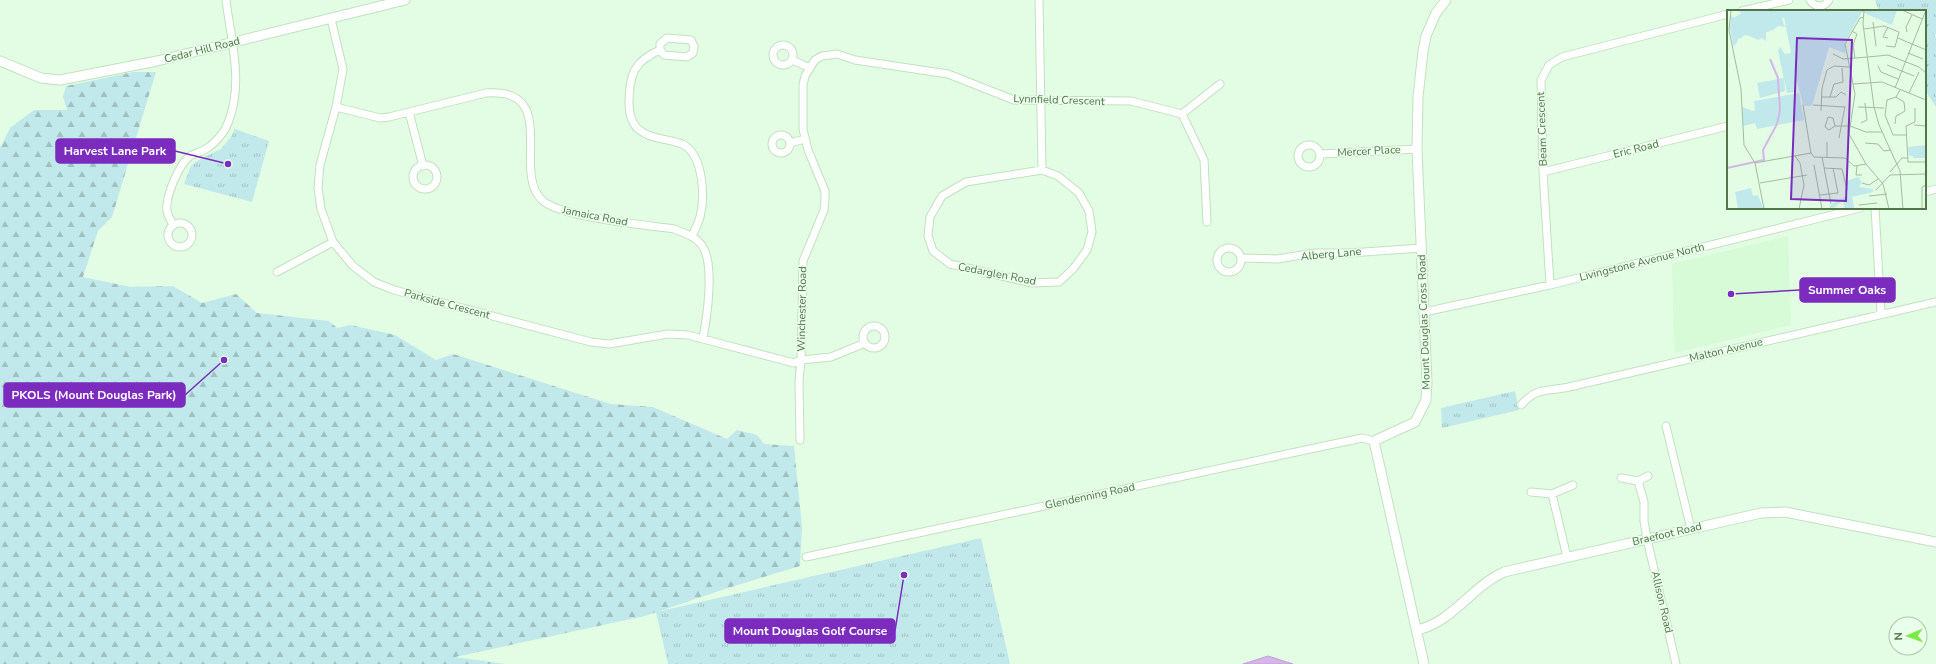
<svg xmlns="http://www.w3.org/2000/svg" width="1936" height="664" font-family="'Nunito Sans',sans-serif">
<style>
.residential{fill:#d7fad7}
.grass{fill:url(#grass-tufts)}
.forest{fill:url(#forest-firs)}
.water{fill:#d4b7e7;stroke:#c29cd9}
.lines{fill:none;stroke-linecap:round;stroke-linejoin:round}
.minor-casing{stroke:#c1e2be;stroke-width:9}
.tertiary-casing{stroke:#c1e2be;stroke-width:11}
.minor{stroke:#fff;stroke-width:7}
.tertiary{stroke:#fff;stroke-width:9}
.labels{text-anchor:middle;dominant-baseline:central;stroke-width:3;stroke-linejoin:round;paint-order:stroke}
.street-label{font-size:11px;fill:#517648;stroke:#eaffeb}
.inset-river{fill:none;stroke:#d4b7e7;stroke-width:2}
.inset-road{fill:none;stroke:#a0bf9d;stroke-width:1}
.view{fill:#7b2cbf;fill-opacity:0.15;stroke:#7b2cbf;stroke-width:2}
.inset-edge{fill:none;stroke:#517648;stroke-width:2}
.leader{fill:none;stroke:#7b2cbf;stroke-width:1.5}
.callout-dot{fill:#7b2cbf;stroke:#eaffeb;stroke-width:1.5}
.callout{fill:#7b2cbf;stroke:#7b2cbf;stroke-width:1.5}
.callout-label{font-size:12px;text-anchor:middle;font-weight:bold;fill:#fff}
</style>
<defs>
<pattern id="grass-tufts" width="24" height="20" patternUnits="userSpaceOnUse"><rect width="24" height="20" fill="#c1e9eb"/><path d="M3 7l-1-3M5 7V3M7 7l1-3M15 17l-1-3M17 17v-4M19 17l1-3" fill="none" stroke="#9fc1c0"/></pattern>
<pattern id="forest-firs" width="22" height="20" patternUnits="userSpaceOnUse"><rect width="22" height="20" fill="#c1e9eb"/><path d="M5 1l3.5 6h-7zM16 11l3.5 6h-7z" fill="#9fc1c0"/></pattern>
</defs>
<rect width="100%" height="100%" fill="#e3fde4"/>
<path class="residential" d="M1788,236L1791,325L1674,353L1672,264Z"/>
<path class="grass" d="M1875,0H1936V34L1934,35L1936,38V107L1925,90V11H1879Z
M235,129L269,141L252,202L184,184L191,166L200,159L221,149L231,137Z
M1515,391L1519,410L1442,428L1441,408Z
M981,538L1010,664H668L656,612Z"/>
<path class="forest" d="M133,72H156L112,217L98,231L83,277L131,287L173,286L202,303L236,294L257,313L329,321L337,328L350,325L395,335L436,360L453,354L611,404L653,407L727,439L737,430L757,435L764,444L794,446L802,527L800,566L731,587L645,616L455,657L506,664H0V148L10,128L34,110H67L63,97L66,86Z"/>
<path class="water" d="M1268,656L1293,664H1243Z"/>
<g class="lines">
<g class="minor-casing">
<path id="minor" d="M1039,0L1042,170
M1810,0C1815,8 1824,8 1829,0
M1742,11L1789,0
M331,19L343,69L336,107L320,165L318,188L321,209L333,242L353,266L374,282L394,290L591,342L609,344L668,334L688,335L794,363L801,360L831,357L865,343
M667,38L691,40L694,46L693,53L687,57L664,55L660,50V44Z
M773 55a10 10 0 1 1 20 0a10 10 0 1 1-20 0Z
M660,50C634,61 629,75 629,103C629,112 630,121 637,128C650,140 667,138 682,144C704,154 705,198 700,217C698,224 695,230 692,236
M792,60L810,68
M336,107L380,118L389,117L486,93C561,87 511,171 542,200C559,217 646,225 674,229C685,233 699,238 704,249C714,269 707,317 703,338
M409,112L423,166
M1182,114L1220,84
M772 144a9 9 0 1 1 18 0a9 9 0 1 1-18 0Z
M790,143L805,139
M1298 156a11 11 0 1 1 22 0a11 11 0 1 1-22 0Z
M1321,154L1417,149
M413 177a12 12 0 1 1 24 0a12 12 0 1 1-24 0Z
M1042,170L1058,176L1079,193L1089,211L1092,232L1087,250L1073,269L1059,282L1032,283L950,264L933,251L928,236L930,217L942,196L966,182Z
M1543,172L1728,126
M1925,192L1936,189
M1875,208L1881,314
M168 235a12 12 0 1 1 24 0a12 12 0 1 1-24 0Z
M173,225C171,221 168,216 167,211C165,197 179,164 190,156C195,153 201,152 206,149C215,143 224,133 228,123C244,83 231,41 226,0
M1217 260a12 12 0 1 1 24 0a12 12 0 1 1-24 0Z
M1241,258L1277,259L1315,253H1350L1421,248
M277,272L333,242
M1550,285L1543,172L1541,80L1549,65L1562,57L1728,14
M1424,312L1550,285L1860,208
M863 337a11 11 0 1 1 22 0a11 11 0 1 1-22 0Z
M1521,405C1538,386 1547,392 1569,387L1936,302
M1666,426L1691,529
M800,440L799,381L801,360L803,261L824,210L825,199V191L808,150L803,129V85L805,76L815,60L822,56L837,54L855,60L948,74L1014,100L1131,101L1182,114L1204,160L1207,222
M1621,478L1638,481L1648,476
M1638,481L1644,502V521L1647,539L1676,664
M1531,492L1552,494L1573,485
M1552,494L1567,557
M806,557L1362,438L1374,441"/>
</g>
<g class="tertiary-casing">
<path id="tertiary" d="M0,61L41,78L60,80L157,61L405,0
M1417,630C1453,622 1471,587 1504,572L1761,513L1785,512L1936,542
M1424,664L1374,441L1415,422L1426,400L1427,382L1417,149L1418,97L1423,51L1426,36L1436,13L1446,0"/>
</g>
<use href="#minor" class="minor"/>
<use href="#tertiary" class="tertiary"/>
</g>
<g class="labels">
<g class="street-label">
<text transform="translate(202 50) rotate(-14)">Cedar Hill Road</text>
<text transform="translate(1059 100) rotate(2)">Lynnfield Crescent</text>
<text transform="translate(1542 129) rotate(-92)">Beam Crescent</text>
<text transform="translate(1636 149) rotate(-14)">Eric Road</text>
<text transform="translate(1369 151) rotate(-3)">Mercer Place</text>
<text transform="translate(595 216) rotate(11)">Jamaica Road</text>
<text transform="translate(1331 254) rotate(-5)">Alberg Lane</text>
<text transform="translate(1642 262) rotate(-14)">Livingstone Avenue North</text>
<text transform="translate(997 274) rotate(11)">Cedarglen Road</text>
<text transform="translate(447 304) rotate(15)">Parkside Crescent</text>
<text transform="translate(802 309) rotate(-89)">Winchester Road</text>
<text transform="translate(1424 322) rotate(-92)">Mount Douglas Cross Road</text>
<text transform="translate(1726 350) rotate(-13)">Malton Avenue</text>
<text transform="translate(1090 496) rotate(-12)">Glendenning Road</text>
<text transform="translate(1667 534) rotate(-13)">Braefoot Road</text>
<text transform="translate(1662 602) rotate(77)">Allison Road</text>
</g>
</g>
<g transform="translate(1727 10)">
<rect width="199" height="199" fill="#e3fde4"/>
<path d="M24,0H170L165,15L135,2L117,34L118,43L102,37L85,96H77L58,7H54L48,19L38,23L39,31L35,28L18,25L12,29L3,19ZM57,68L58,81L33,88L30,73ZM72,83L77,110L30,119L28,113L16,116L15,97L26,101L28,100L27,91ZM199,135V148H186V146H182L181,137ZM131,167L135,172L132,177L146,179V182L125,187L126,191L129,190L126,191L127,198L130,199H118L116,191L105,199H101L106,193L121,186L119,171Z" fill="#c1e9eb"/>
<path d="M8,0H27L25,9L21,11V16L14,17L10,33L6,37L3,18L4,5L6,8L15,3ZM48,0L85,2L86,14L114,30L118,35V43L102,36L85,95H76L69,67L67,82L60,83L51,41L53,37L58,44L64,43L57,7L55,9L58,17L52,16L39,22V30L35,28L31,30L18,24L13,27L14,19L32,22V20L22,15L27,10L34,9L45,14V6Z" fill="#c1e9eb"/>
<path d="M24,178L26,186L31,185L36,198L11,199L8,182Z" fill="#c1e9eb"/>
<path class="inset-river" d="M0,158L37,150L36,140L50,114L53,100L51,68L43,49"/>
<path class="inset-road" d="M4,0L2,20L14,79L17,135L28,153L37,199M137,0L136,14L147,97L152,115L173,161L176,199M175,0L195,9M137,7L133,8L118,34L128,84L122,124L139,154L156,174L162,199M146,12L149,36M137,19L157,16L172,22L168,37L159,36M125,21L130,24L126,35L128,48M180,22L179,17L185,5M161,28L156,27L161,17M171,28L199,40M181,43L196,49M106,44L116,49L140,47M141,47L161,45L192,57L199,63M160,55L187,66M151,56L154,62L171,69M126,74L155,72L199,90M168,78L199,0M173,80L169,87L160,90L158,105L166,125H180M182,83L192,62M95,87H103L107,74L116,72L115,58M103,87H109L114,82L119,85M76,95L84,143M86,95L117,97M131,97L157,98M188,98V112L179,116L181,152H199M94,101L95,78L100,60L107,56L122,57M134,113L140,110L138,93M168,114L169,106L178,101L177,92L169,87M187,115L199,116M108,116L106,108L101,107L98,117L102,120L108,116H123L139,122H155M112,128L118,96M100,132V147M138,133L151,134L157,141L164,140M84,143L87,147L118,148L127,156L139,154M68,146L73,153L77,175L72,199M95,147L104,194M28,153L84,143M87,155L95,199M130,156L129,165H135M97,158L115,159L120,180M163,162L175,148H181M33,173L80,165M135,173L142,175L151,169M149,180L163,165L199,164M93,185L111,183L106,158M142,186L160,184M132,195L150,193M176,199H199M195,199V177L199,175"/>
<path class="view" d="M70,28L125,30L119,191L64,189Z"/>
<rect width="199" height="199" class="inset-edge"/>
</g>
<path class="leader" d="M228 164L175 151M1731 294L1800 290M224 360L185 395M904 575L895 631"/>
<g class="callout-dot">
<circle cx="228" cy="164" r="4"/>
<circle cx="1731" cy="294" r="4"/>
<circle cx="224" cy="360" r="4"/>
<circle cx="904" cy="575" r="4"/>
</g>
<g class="callout">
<rect x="56" y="139" width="119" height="24" rx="4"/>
<rect x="1800" y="278" width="95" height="24" rx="4"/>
<rect x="4" y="383" width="181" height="24" rx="4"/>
<rect x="725" y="619" width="170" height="24" rx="4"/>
</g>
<g class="callout-label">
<text x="115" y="155">Harvest Lane Park</text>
<text x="1847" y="294">Summer Oaks</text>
<text x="94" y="399">PKOLS (Mount Douglas Park)</text>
<text x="810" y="635">Mount Douglas Golf Course</text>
</g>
<g transform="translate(1908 636) rotate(268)"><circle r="19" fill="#eaffeb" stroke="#adc8aa"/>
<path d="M0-3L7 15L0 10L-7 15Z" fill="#79eb43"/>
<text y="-6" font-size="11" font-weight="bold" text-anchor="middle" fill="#517648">N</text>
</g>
</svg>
